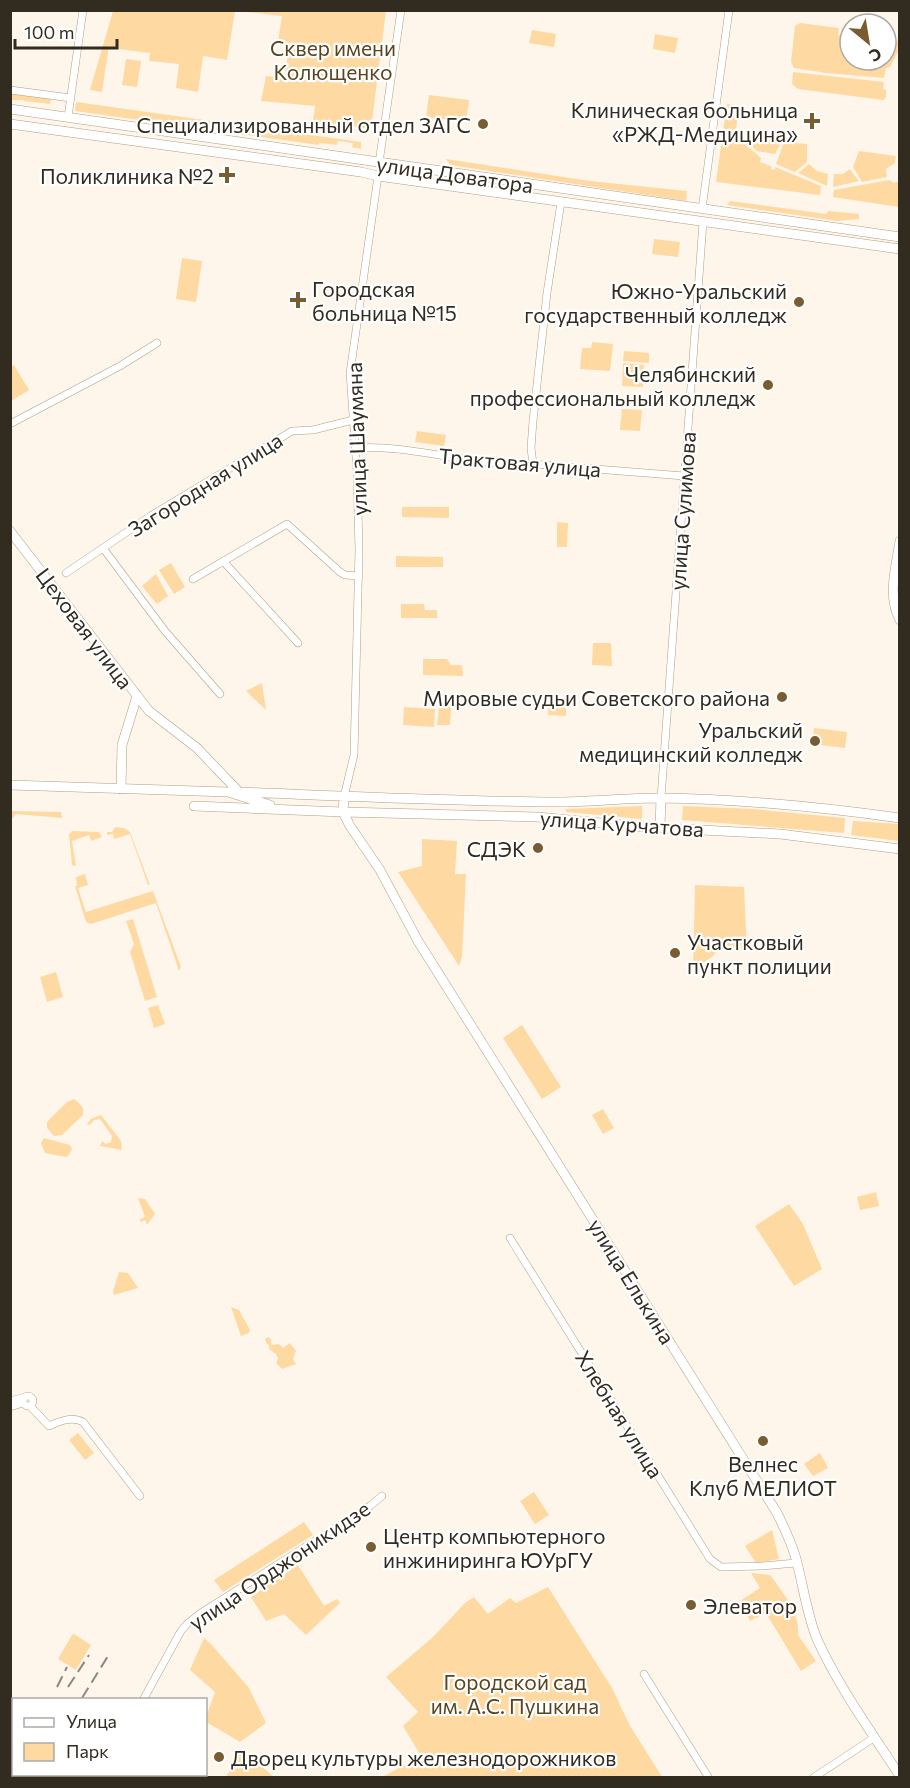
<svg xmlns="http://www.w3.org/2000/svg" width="910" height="1788" font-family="Commissioner,sans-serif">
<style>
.green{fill:#fed9a2}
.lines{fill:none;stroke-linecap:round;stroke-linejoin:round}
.minor-casing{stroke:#b19e82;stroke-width:8}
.major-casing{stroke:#b19e82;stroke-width:10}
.minor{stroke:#fff;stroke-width:7}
.major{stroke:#fff;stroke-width:9}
.tram{stroke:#8f877b;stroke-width:1.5}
.rail{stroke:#8f877b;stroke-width:2;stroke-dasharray:12 6;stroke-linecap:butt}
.poi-dot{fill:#795c30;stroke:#fff;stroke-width:2}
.labels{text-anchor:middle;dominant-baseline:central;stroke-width:4.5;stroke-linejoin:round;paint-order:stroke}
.park-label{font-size:21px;fill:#5b431d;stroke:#fff}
.poi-label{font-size:21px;fill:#322b1f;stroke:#fff;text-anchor:end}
.street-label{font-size:21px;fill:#322b1f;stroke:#fff}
</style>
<rect width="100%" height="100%" fill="#fef6ea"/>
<path class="green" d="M113,11H235L227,60L203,56L198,92L176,88L179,64L149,61L150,53L110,48L109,45L102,92L90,90Z
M239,11H386L371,129L313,121L315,106L261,101L266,76L285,78L289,43L278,41L282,16Z
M800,23L839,28L838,35L850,36V60H886V38L899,41V50L890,67L886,68L884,78L826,73L794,68L791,62L795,26Z
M532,30L556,34L554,47L529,43Z
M655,34L678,38L675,53L653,49Z
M126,59L141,61L137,87L122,85Z
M793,72L884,82L883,89L886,90V97L883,100L798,89L792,84Z
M11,93L51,99L50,104L24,101V100H11Z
M429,95L469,100L466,122L426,117Z
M76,102L361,142V149L352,147L353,143L338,141L337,145L319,143V145L75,111Z
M727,104L736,105L739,110L735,135L761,158L760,162L771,166V169L775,170V167L821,186L820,195L716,182Z
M742,136L782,141L775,154L757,151Z
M784,142L807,144V162L795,172L776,164Z
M859,151L896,156L895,163L886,169L887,177L862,182L853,167Z
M446,159L590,181L687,191L686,201L450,165Z
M809,164L817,171L828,174L827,186L798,173Z
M850,169L859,181L833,187L834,174H843Z
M889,180L894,183L899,181V207L833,197L834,190Z
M730,201L826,214L828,211L859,214V219L837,221L727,205Z
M654,239L680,242L678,257L652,254Z
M182,258L202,261L196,302L176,299Z
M592,342L613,344L610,371L580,369L582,348H591Z
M624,351L649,353V363L623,361Z
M623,363L644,365L643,387L622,386Z
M14,365L29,390L11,401V367Z
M622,409L642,410L640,431L620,430Z
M417,431L446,435L444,446L415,442Z
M402,507H449V518L402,517Z
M557,522L568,523L567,547H557Z
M396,556L443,557V567H396Z
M171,563L185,587L174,594L159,570Z
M156,574L168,596L157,604L142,586Z
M401,604H424L425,610H437V618H401Z
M593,643H611L612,666L592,665Z
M423,659H447L451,665H462L463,676L423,675Z
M262,683L266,710L246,691Z
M548,702H566V716L548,715Z
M404,707L435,709L434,727L403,725Z
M439,707H451L450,725H437Z
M814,728L847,732L845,748L812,744Z
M642,806V819L566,812V809Z
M683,806L753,809L845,818L844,833L682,820Z
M11,811L61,812L62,818L16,814L11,820Z
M853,821L899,824V841L851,835Z
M115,827L124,828L130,832L150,885H148L130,834L114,839L113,834L107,835V832H112Z
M72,831L99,832L102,837L91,841L89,835L72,841L76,866L72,865L69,834Z
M422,839L457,841L455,874H466L462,957L459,966L398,872L422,866Z
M85,874L88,885L78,888L86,912L153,891L181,967L179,971L156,903L91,924L86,922L75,886H77L76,877Z
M695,885L744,887L747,950L720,948L712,957L693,969Z
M133,919L157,997L145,1001L130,952L134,944L126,921Z
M56,972L63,997L47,1002L40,977Z
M158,1005L165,1024L154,1028L148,1008Z
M522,1025L561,1087L542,1099L503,1038Z
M74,1099L78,1102L83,1108V1115L62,1135L54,1136L47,1128V1122L67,1102Z
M603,1109L614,1128L603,1134L592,1115Z
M101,1115L121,1141L122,1150L100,1146L102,1141L106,1144L111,1142L112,1136L100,1119L94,1120L90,1125L87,1124L91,1119Z
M44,1138L70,1145L72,1149L69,1155L66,1157L45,1153L41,1143Z
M876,1192L879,1206L860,1210L857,1197Z
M138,1198L145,1199L155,1214L147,1225L145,1220L140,1222V1219L145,1217Z
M789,1204L803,1224L822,1269L794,1286L755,1226Z
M119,1272L128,1273L138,1288L114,1295L113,1291Z
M231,1307L239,1310L250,1330L249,1333L241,1336Z
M268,1337L271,1339V1345L279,1344L283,1348L290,1343L296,1351L293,1359L296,1364L282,1369L276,1363L278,1359L276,1354L269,1349V1345L267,1344L265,1339Z
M78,1433L94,1453L85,1460L69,1440Z
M820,1453L828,1468L813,1476L804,1464Z
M534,1492L549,1515L535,1524L520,1501Z
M304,1522L313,1535L223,1592L214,1580Z
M772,1530L779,1559L756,1563L745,1546Z
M298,1565L324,1606L337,1599L340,1603L306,1635L284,1614L266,1621L251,1597Z
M751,1573L770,1575C782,1591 801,1614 798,1635L816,1661L801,1671L766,1613L750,1621L740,1601L760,1588Z
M548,1587L612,1688L629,1724L662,1777H382L421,1756L403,1726L418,1712L386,1677L432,1638L465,1603L474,1597L488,1614L510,1598L516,1603Z
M74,1634L91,1645L76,1670L58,1659L72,1635Z
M204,1638L211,1644L249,1688L266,1723L240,1742L206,1722V1717L215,1692L190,1670Z
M241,1753L266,1770L274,1777H226Z"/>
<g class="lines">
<g class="minor-casing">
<path id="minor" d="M10,90L71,98
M68,117L83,10
M379,163L401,10
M702,209L729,10
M10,424L120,366L157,343
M356,448C403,445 449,459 496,463C509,464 521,466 533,464L684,476
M533,464L531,448L533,421L547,293L561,202
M103,548L165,631L220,694
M223,561L298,643
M66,573L152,515L292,431L313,430L353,420
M193,579L287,524L340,572L345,575L359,576
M344,797L354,755L359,550L357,471L350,373L378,176
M661,798L703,222
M510,1238L710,1559L721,1567L762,1566L796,1563
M23 1401a5 5 0 1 1 10 0a5 5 0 1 1-10 0Z
M10,1401L25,1397
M30,1406L49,1426C60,1421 72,1416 83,1422L140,1496
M10,1407L23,1403
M644,1674L709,1778
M143,1700L181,1631L187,1624L201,1613L370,1506L382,1496
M813,1778L875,1737"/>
</g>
<g class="major-casing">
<path id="major" d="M10,109L900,237
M10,124L361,172L378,176L900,249
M10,531L149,711L197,748L239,792C344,796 450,801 556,802C591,802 625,798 660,798C740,799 820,807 900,818
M900,541C896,567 887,596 900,620
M10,785L228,792L270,805
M121,789L122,745L137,696
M344,797L343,812L350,826L380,870L418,941L777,1513C784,1527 790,1540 795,1555C803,1583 806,1612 817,1639C838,1686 872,1733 900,1776
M194,806L343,812L537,817L644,827L780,834L900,849
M660,827L661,798
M10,1718L14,1720
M10,1736L14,1738
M74,1774L79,1778
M104,1774L109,1778"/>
</g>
<use href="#minor" class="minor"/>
<use href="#major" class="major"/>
<path class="tram" d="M900,584V598
M10,1726L14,1728
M92,1774L97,1778"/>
<path class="rail" d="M57,1687L67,1667
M68,1687L89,1655
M82,1698L108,1656"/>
</g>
<g class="poi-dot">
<path d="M809 112h6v6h6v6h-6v6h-6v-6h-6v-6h6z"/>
<circle cx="483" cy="124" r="6"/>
<path d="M224 166h6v6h6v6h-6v6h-6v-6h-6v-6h6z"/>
<path d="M295 291h6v6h6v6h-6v6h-6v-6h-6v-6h6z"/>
<circle cx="799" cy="302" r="6"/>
<circle cx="768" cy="385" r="6"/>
<circle cx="782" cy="697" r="6"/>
<circle cx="815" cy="741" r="6"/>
<circle cx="538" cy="848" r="6"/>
<circle cx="675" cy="953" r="6"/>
<circle cx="763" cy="1441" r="6"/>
<circle cx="371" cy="1547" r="6"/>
<circle cx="691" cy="1605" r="6"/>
<circle cx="219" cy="1757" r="6"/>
</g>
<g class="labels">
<g class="park-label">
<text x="333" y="47">Сквер имени<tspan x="333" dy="24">Колющенко</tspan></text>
<text x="515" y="1681">Городской сад<tspan x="515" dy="24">им. А.С. Пушкина</tspan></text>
</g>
<g class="poi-label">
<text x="798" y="109">Клиническая больница<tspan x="798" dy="24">«РЖД-Медицина»</tspan></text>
<text x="471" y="124">Специализированный отдел ЗАГС</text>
<text x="214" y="175">Поликлиника №2</text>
<text x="312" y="288" text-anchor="start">Городская<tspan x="312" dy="24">больница №15</tspan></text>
<text x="787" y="290">Южно-Уральский<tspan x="787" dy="24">государственный колледж</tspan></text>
<text x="756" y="373">Челябинский<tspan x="756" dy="24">профессиональный колледж</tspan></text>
<text x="770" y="697">Мировые судьи Советского района</text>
<text x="803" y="729">Уральский<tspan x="803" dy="24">медицинский колледж</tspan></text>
<text x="526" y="848">СДЭК</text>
<text x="687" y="941" text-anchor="start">Участковый<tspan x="687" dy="24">пункт полиции</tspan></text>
<text x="763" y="1463" text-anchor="middle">Велнес<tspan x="763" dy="24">Клуб МЕЛИОТ</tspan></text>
<text x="383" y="1535" text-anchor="start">Центр компьютерного<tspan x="383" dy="24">инжиниринга ЮУрГУ</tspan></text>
<text x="703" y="1605" text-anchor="start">Элеватор</text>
<text x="231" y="1757" text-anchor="start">Дворец культуры железнодорожников</text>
</g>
<g class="street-label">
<text transform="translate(455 174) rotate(8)">улица Доватора</text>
<text transform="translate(356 439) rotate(-92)">улица Шаумяна</text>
<text transform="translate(520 462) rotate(5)">Трактовая улица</text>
<text transform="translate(205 484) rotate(-32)">Загородная улица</text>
<text transform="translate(682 511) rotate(-86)">улица Сулимова</text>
<text transform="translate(85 628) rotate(53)">Цеховая улица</text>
<text transform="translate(622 823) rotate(4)">улица Курчатова</text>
<text transform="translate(632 1281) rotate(58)">улица Елькина</text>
<text transform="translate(620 1414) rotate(58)">Хлебная улица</text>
<text transform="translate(279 1565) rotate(-34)">улица Орджоникидзе</text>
</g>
</g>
<rect width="910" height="1788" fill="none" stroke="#322b1f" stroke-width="24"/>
<rect x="12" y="1698" width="195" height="78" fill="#ffffff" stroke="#adaaa5" stroke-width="1.5"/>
<rect x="24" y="1718" width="30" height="9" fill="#ffffff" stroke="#adaaa5" stroke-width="1.5"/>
<text x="66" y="1728" font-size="18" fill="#322b1f">Улица</text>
<rect x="24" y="1743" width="30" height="18" fill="#fed9a2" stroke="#adaaa5" stroke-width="1.5"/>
<text x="66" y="1758" font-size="18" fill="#322b1f">Парк</text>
<g transform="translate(868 42) rotate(150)"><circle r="28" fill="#ffffff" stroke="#adaaa5" stroke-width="1.5"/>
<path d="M0-4.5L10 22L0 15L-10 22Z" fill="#795c30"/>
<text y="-9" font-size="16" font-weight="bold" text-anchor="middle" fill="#322b1f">С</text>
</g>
<path d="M15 39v9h102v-9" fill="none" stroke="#322b1f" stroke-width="3"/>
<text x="24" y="39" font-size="18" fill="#322b1f" stroke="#ffffff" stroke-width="4.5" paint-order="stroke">100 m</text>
</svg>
